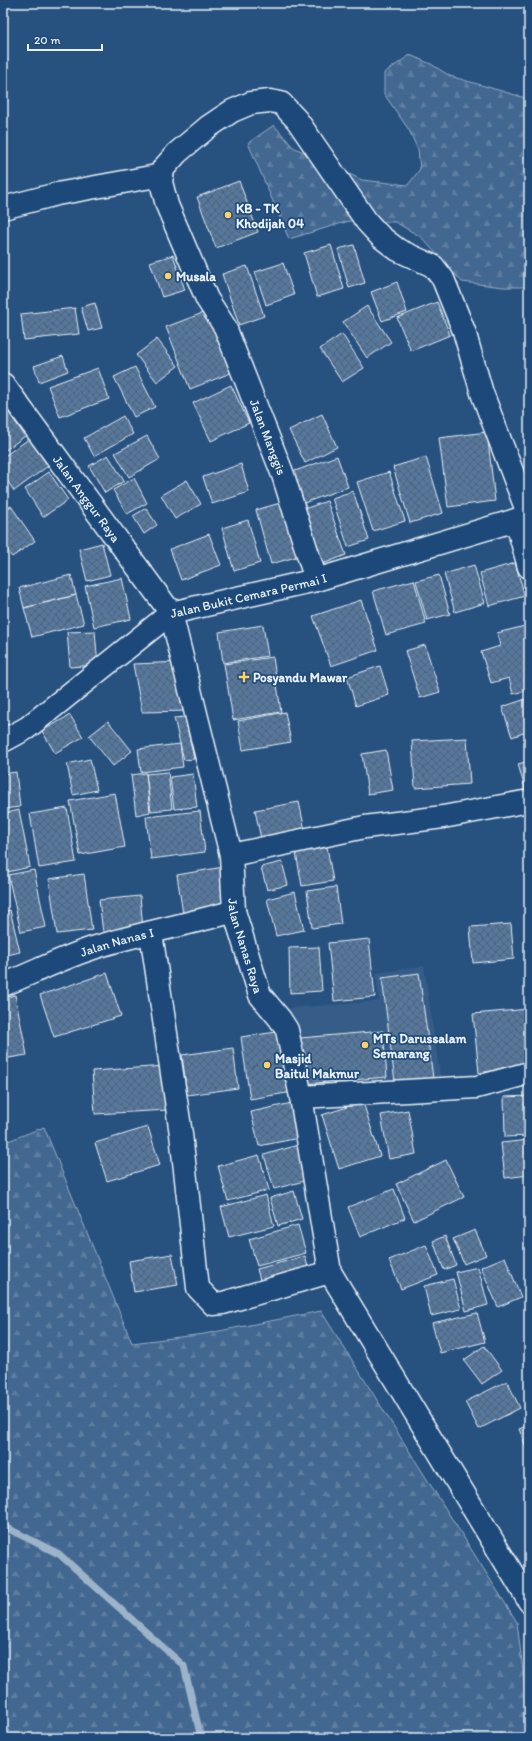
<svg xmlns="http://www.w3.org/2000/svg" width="532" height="1741" font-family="Itim,sans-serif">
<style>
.built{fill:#355d88}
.forest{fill:url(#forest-firs);stroke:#96acc4}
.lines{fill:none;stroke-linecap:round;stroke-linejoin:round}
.stream{stroke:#9db3c9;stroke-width:7}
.building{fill:url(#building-cross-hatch);stroke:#e8f1f8}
.minor-casing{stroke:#e8f1f8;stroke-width:25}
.minor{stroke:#1f4a7a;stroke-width:22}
.poi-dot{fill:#ffd166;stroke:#1f4a7a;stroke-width:1.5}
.labels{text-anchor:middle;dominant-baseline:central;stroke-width:3.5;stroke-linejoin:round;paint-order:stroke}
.poi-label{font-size:13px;font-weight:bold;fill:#e8f1f8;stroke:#1f4a7a;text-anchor:start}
.street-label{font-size:13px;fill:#e8f1f8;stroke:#1f4a7a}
</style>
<defs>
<pattern id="forest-firs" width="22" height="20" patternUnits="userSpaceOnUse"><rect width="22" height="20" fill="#436891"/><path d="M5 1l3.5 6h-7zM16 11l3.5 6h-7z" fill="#5e7ea1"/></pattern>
<pattern id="building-cross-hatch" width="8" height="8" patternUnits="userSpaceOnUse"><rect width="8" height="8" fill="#57789d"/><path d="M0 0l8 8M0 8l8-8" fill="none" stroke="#4f6278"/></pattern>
</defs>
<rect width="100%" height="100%" fill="#27517f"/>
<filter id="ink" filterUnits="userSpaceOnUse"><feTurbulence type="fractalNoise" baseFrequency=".025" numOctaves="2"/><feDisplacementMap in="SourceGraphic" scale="8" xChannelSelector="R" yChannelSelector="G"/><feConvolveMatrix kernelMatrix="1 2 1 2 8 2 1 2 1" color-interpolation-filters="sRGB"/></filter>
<g filter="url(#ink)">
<path class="built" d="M424,966L441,1082L302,1094L288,1008L379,1001L376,973Z"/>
<path class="forest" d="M410,55L431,64L450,76L529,99V287H503L462,282L421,237L395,222L349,221L289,239L248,143L274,125L293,147L362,180L408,185L420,169L418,150L409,130L384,94V73Z
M44,1127L132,1343L204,1334L321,1311L517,1622L526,1696L529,1704V1738H3V1143Z"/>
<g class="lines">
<path class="stream" d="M3,1526L59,1554L184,1666L201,1738"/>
</g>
<path class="building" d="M239,181L258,232L216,248L197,197Z
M331,245L344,289L317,297L304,253Z
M354,245L365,283L349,288L338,249Z
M173,255L185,290L162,297L150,262Z
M283,263L294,295L266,305L255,272Z
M247,266L264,316L239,325L222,274Z
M397,282L407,312L382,321L371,292Z
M437,302L450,335L411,351L397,318Z
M95,303L102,328L88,331L81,307Z
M367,306L391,342L367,358L343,322Z
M75,308L79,334L24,340L21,314Z
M208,311L233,372L190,389L166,327Z
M342,334L364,368L342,382L320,349Z
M157,339L178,366L157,382L136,355Z
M63,356L68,371L39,382L34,366Z
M135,367L155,407L134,417L114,377Z
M98,368L109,399L60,417L48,386Z
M231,385L249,423L211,441L193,403Z
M9,413L25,436L3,452V417Z
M322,414L337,447L305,463L289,430Z
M123,416L133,434L94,456L84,438Z
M487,432L495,501L448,507L439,438Z
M147,436L160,459L129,477L115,453Z
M29,439L48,466L14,491L3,474V457Z
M108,455L124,481L105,493L89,466Z
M337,456L348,487L304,503L292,472Z
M426,457L443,513L410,523L393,467Z
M241,464L249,492L212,504L203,477Z
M49,472L68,500L43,517L25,489Z
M389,472L405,521L373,531L357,482Z
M134,478L147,503L127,514L113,490Z
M187,480L201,504L175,519L161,495Z
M353,491L369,540L348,547L332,498Z
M287,501L303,555L271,564L256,510Z
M327,501L346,555L320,565L301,510Z
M11,506L35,541L12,557L3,545V511Z
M146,508L157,525L144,534L133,516Z
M248,520L260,563L234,571L222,528Z
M209,534L221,565L181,580L170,549Z
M102,543L110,575L87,581L79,549Z
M515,563L525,596L489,606L480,573Z
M474,565L485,603L455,612L444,574Z
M71,575L76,595L24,608L19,588Z
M439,575L450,614L427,620L416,581Z
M122,578L131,619L94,627L85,586Z
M414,580L426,624L386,635L373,591Z
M76,595L84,624L32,637L24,608Z
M361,600L378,650L331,666L313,616Z
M263,625L268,656L223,663L219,632Z
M529,625V690L513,694L509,678L491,683L481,652L500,646L497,633Z
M95,631L98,665L70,667L67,632Z
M425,645L440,692L420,698L405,651Z
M273,657L281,712L233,720L224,664Z
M182,662L189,711L142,712L133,664Z
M380,666L389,695L356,706L347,677Z
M529,698V731L512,737L502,707Z
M285,712L291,742L243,750L238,721Z
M70,715L83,737L55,753L42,731Z
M185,717L194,759L184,760L174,718Z
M108,721L132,751L113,766L89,736Z
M467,738L470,784L415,788L412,741Z
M180,744L183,767L141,772L138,749Z
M386,750L393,790L368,794L362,754Z
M90,759L97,790L73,795L67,764Z
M529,761V799H528L518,764Z
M16,772L20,807L3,809V774Z
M168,772L172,809L151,811L146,774Z
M146,773L150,812L136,815L131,775Z
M193,774L197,807L174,809L170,777Z
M115,793L125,847L80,855L70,801Z
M299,802L306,835L262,844L255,810Z
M67,808L76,862L39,868L30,814Z
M19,810L30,867L3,873V814Z
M525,810H529V851H528Z
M200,811L205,852L151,859L146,817Z
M327,847L333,881L302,886L296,853Z
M282,862L288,885L267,890L261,867Z
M223,867L231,905L183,914L177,875Z
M34,870L46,927L21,932L8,875Z
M84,874L92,930L57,934L49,879Z
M336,887L341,924L312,928L307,891Z
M295,892L304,930L276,936L267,899Z
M140,896L143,929L103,933L99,900Z
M10,910L20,952L3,956V912Z
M511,924L514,959L473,963L470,927Z
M369,939L375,997L334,1001L328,943Z
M319,947L322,991L290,993L289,948Z
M107,973L121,1016L54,1037L40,995Z
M419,973L433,1078L395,1082L382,978Z
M15,995L27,1055L3,1059V998Z
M529,1009V1065L479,1073L473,1014Z
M284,1031L293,1092L250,1099L241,1037Z
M383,1031L387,1077L305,1084L300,1038Z
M233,1048L238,1088L187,1095L182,1055Z
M166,1066L169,1110L95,1114L92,1071Z
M529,1096V1136L505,1137L504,1097Z
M363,1102L380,1156L339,1169L322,1115Z
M292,1103L299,1138L259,1146L251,1112Z
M408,1110L416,1154L389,1159L381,1115Z
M148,1127L160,1165L107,1181L95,1143Z
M529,1140V1175L505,1178L501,1143Z
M298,1145L308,1180L274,1189L264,1155Z
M259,1155L269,1190L228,1201L218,1166Z
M446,1160L464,1197L414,1221L396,1184Z
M394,1189L405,1218L360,1237L348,1207Z
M294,1191L302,1219L278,1226L270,1198Z
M266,1195L274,1226L229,1237L221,1207Z
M298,1225L306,1253L257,1266L249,1239Z
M475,1230L486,1255L464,1264L453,1239Z
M445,1236L456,1265L444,1270L433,1241Z
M426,1245L438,1275L401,1289L389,1260Z
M172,1254L178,1285L134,1292L129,1261Z
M305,1256L310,1275L262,1288L257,1269Z
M505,1257L521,1297L498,1307L481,1267Z
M478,1267L488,1305L466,1311L456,1272Z
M453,1279L461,1309L431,1316L424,1286Z
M477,1313L485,1342L440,1353L432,1323Z
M484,1346L502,1370L482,1384L464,1360Z
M507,1381L520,1408L479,1429L465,1402Z
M529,1425V1454L519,1429Z"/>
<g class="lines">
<g class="minor-casing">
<g id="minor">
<path d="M3,208L57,194L162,175"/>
<path id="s1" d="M3,384L171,613L231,855L234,911L260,995L280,1019L287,1030L301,1097L330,1272L529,1601"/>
<path d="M516,520L529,567"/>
<path d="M316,580L283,475L225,327L207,299L167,205L161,182L163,169L177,153L208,127L232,111L251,103L270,101L281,103L297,120L367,222L381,237L398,250L433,266L443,279L464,331L482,393L529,516"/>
<path id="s2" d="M3,741L27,728L171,613L316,580L529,516"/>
<path d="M231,855L365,827L443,817L529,801"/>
<path d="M151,933L181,1134L198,1288L213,1304L223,1303L330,1272"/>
<path id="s3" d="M3,985C33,973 62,958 93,948C139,933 187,925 234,911"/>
<path d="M301,1097L477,1087L529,1073"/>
</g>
</g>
<use href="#minor" class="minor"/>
</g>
</g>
<g class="poi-dot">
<circle cx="228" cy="215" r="4"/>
<circle cx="168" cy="276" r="4"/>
<path d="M242 671h4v4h4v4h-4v4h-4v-4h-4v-4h4z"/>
<circle cx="365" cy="1045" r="4"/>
<circle cx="267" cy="1065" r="4"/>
</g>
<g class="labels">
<g class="poi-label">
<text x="236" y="208">KB - TK<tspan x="236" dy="15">Khodijah 04</tspan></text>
<text x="176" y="276">Musala</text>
<text x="253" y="677">Posyandu Mawar</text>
<text x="373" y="1038">MTs Darussalam<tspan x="373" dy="15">Semarang</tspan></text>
<text x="275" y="1058">Masjid<tspan x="275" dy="15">Baitul Makmur</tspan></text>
</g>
<g class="street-label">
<text transform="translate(268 437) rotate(69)">Jalan Manggis</text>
<text stroke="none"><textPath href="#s1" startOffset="142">Jalan Anggur Raya</textPath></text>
<text stroke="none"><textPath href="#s2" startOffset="291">Jalan Bukit Cemara Permai I</textPath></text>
<text stroke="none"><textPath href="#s3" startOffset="122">Jalan Nanas I</textPath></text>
<text stroke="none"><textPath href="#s1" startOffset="626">Jalan Nanas Raya</textPath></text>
</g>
</g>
<rect width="532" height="1741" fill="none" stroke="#1f4a7a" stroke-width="16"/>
<rect x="8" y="8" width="516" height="1725" fill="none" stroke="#e8f1f8" stroke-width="1.5" filter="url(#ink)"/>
<path d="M28 44v6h74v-6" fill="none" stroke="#e8f1f8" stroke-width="2"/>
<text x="34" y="44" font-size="12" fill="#e8f1f8" stroke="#1f4a7a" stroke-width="3" paint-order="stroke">20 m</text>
</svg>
